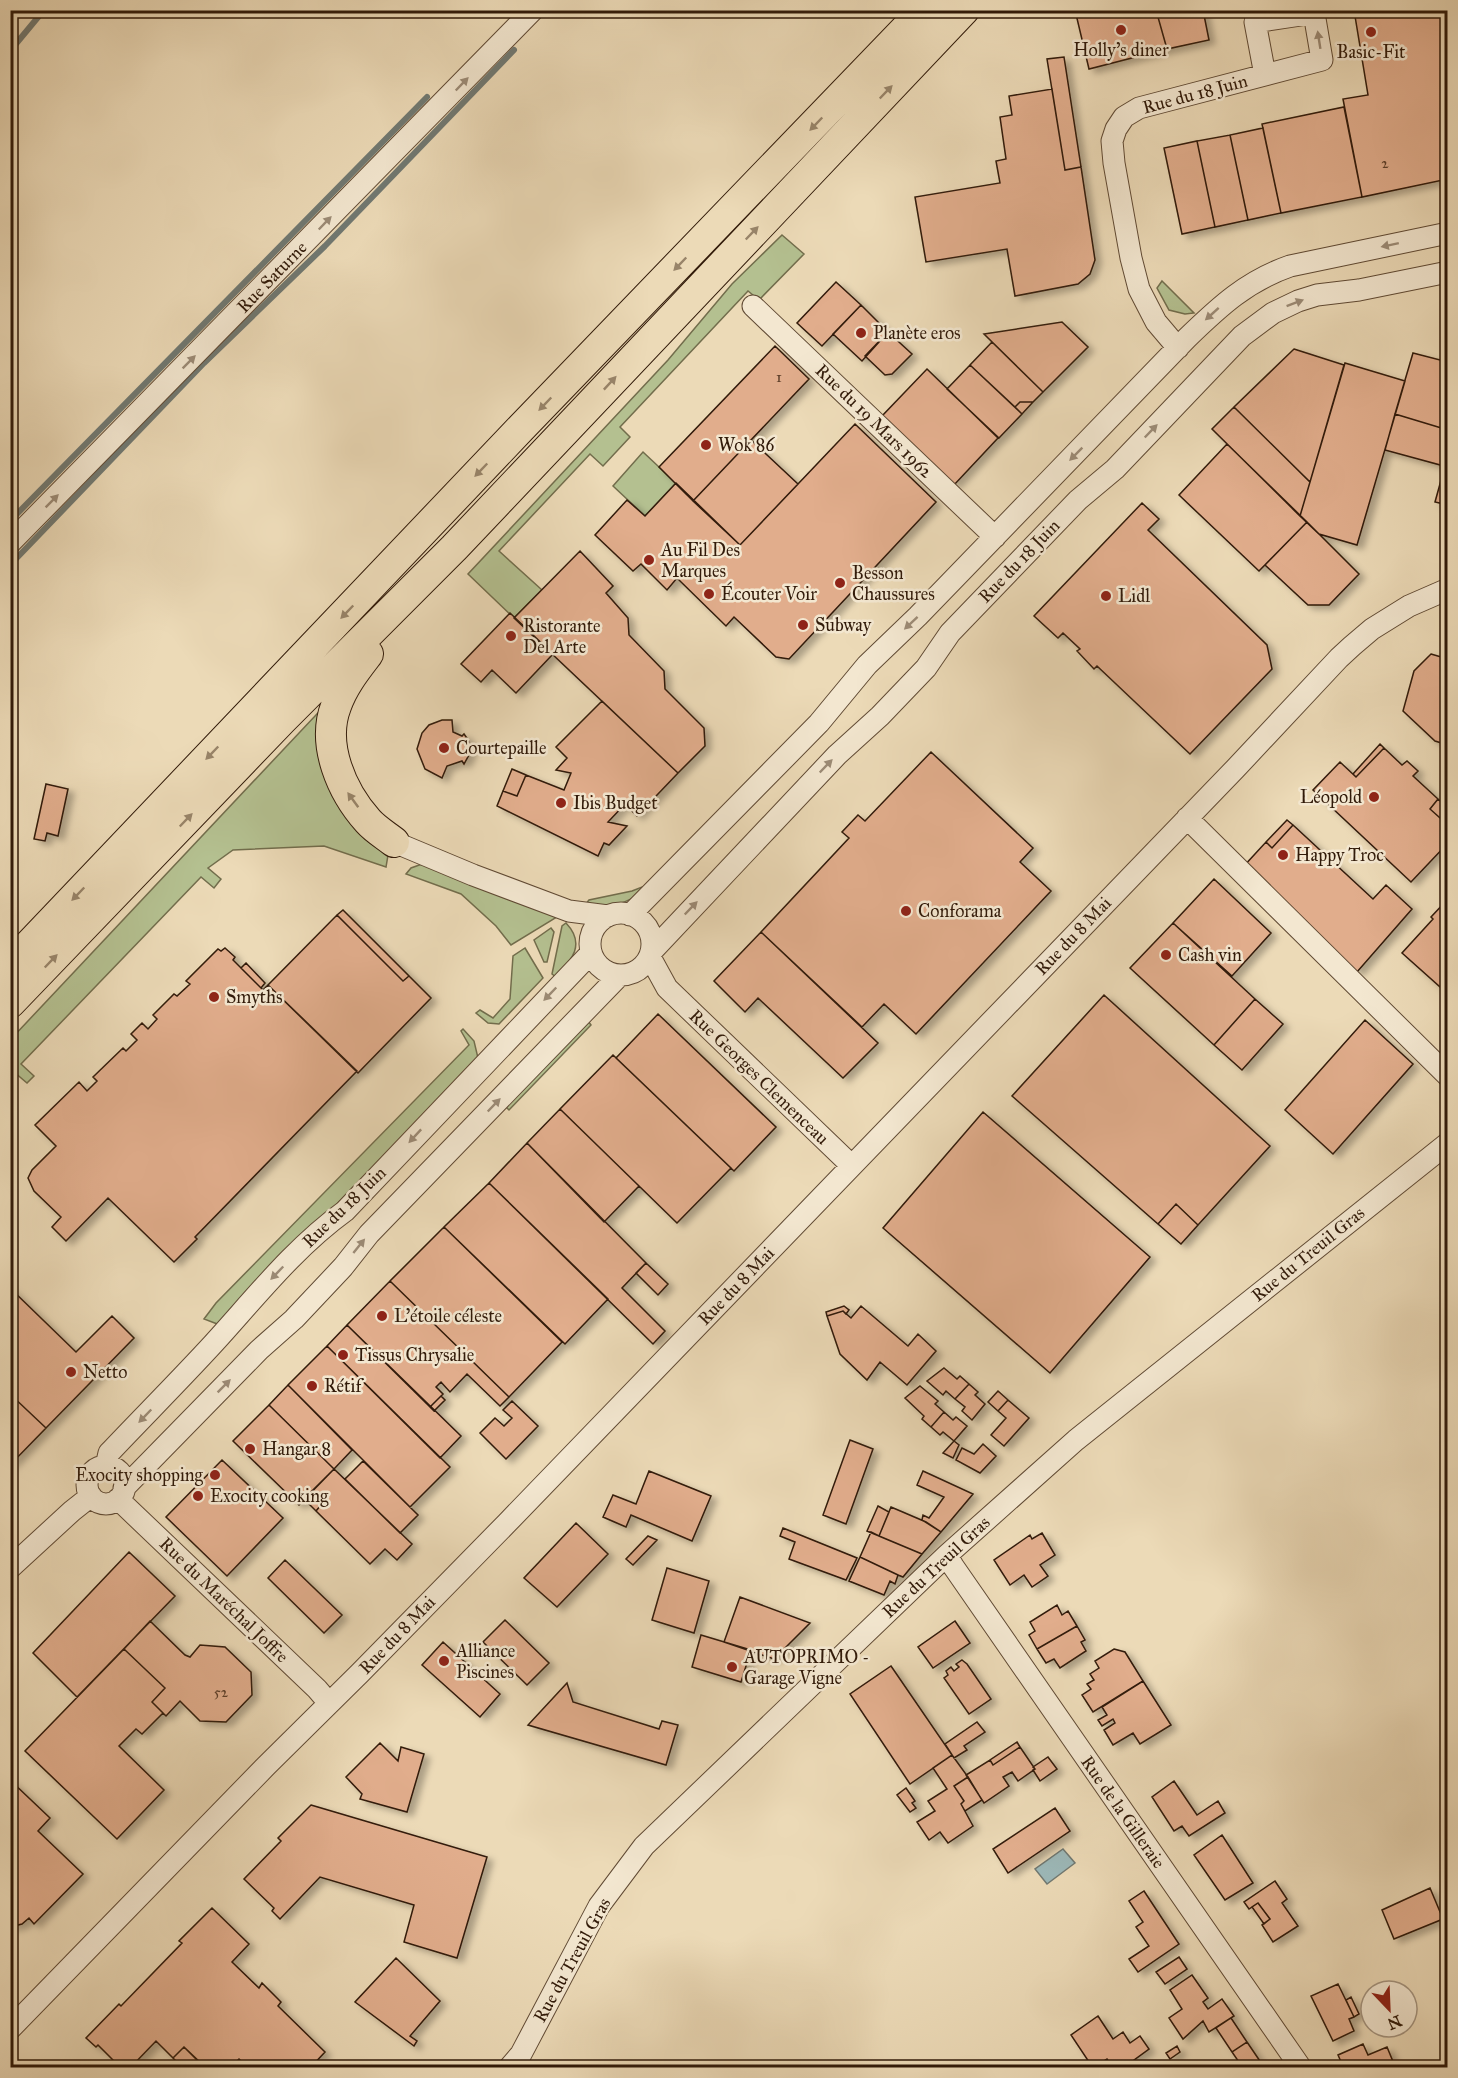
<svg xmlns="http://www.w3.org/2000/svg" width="1458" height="2078" font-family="'IM FELL Great Primer',serif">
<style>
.green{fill:#b4c090;stroke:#726d4c;stroke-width:1.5}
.water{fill:#9cb8b8;stroke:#717972;stroke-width:1.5}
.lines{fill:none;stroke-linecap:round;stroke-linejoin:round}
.stream{stroke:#717972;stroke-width:6}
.building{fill:#e1ad8c;stroke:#311a09;stroke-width:1.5;filter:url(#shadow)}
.minor-casing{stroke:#604a34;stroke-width:23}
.highway-casing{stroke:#311a09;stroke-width:32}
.minor{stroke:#f3e7d0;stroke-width:21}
.highway{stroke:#ecdab7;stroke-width:30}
.oneway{fill:#9c8b76}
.oneway2{fill:#988469}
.poi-dot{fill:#8f2418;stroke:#f3e7d0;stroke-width:2}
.labels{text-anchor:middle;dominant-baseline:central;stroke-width:5;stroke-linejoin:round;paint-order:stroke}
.number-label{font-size:15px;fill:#5d3f2a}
.poi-label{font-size:18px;fill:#311a09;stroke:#f3e7d0;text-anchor:start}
.street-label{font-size:18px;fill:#311a09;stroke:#f3e7d0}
</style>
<defs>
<filter id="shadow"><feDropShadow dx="6" dy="4" stdDeviation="3" flood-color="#0004"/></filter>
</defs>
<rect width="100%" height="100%" fill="#ecdab7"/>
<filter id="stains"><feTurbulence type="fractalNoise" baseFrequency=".00333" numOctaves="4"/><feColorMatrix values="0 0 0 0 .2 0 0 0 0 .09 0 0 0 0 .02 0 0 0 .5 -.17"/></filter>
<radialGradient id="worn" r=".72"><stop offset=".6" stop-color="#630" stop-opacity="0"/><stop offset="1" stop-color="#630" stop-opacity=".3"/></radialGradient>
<path class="green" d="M782,235L804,254L759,300L748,291L620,427L630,437L603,466L590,454L499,551L542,590L514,618L468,574L668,360L732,284Z
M1162,281L1194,313L1185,314L1169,310L1157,288Z
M643,452L676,483L645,516L613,486Z
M331,699L325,732L388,855L386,867L324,846L233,850L208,868L221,879L214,888L201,877L21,1064L34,1076L27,1083L14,1072L11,1075V1039Z
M422,864L557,917L511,945L496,926L461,894L406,874L411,868Z
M642,887L645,889C628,905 608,908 585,905L589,900L632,891Z
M566,923C586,944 572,960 556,977L552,974L562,926Z
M551,928L554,932L547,962H544L534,940Z
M525,948L543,978L499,1024L488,1023L476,1013L480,1010L493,1018L510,999L513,956Z
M588,1021L591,1025L509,1110L505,1106Z
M463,1029L474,1041L478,1058L220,1325L204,1319L216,1303L469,1045L461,1031Z"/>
<path class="water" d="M1063,1849L1075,1863L1047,1884L1035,1869Z"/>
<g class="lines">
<path class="stream" d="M10,51L44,10
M10,521L427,97
M10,565L204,363L325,246L514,50"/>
</g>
<path class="building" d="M1075,10H1156L1167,49L1089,69Z
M1156,10H1203L1209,40L1167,49Z
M1354,10H1448V179L1362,197L1343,99L1368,95Z
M1064,57L1081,167L1065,170L1047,59Z
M1052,89L1065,170L1081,167L1095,260L1090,274L1078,284L1015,296L1007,249L926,262L915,197L1000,183L996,161L1006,159L1000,117L1012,115L1009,96Z
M1344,107L1362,197L1281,213L1262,124Z
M1263,128L1281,213L1248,220L1230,135Z
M1230,135L1248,220L1215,227L1197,141Z
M1197,141L1215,227L1182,234L1164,148Z
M836,282L861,305L822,346L797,323Z
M861,305L888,332L862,361L833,334Z
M1062,322L1088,347L1043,392L984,334Z
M888,332L912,354L892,374L885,375L865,356Z
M992,342L1043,392L1033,402H1020L1015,407L970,365Z
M775,346L809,379L693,501L659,467Z
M1294,349L1344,365L1310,482L1234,407Z
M1413,353L1448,362V430L1395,414Z
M1345,363L1405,381L1357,545L1319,534L1300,516Z
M970,365L1022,414L999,438L947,389Z
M927,369L998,438L954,485L882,416Z
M1020,402H1033L1022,414L1015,407Z
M1234,407L1310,482L1300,516L1212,429Z
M1395,414L1448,430V455L1444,466L1385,450Z
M855,424L936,502L789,659L776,657L734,617L726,626L677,578L667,590L641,564L633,571L595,535L627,500L645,516L676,483L740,545Z
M751,440L798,484L740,545L693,501Z
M1227,444L1307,522L1259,571L1179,495Z
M1448,455V505L1435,502Z
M1142,503L1159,519L1148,530L1267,645L1272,669L1190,754L1097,666L1094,669L1077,651L1080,649L1063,633L1058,638L1034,616Z
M1307,522L1359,574L1329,605H1308L1265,565Z
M580,551L613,586L606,593L628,618L629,635L664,671L665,689L704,728L705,746L678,773L514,618Z
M510,613L553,654L516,693L492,670L481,682L461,664Z
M1431,654L1448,659V745L1435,741L1403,711L1414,671Z
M602,701L678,773L637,816L625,804L608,822L627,826L609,845L604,843L598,856L497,806L503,791L517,796L526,775L564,790L571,773L556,770L567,758L556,747Z
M442,720H452L453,732L462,736L464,734L469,741L470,753L464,764L462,761L447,766L442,778L425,769L417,749L422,733L429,725Z
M1380,744L1384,748L1356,777L1353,774Z
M1384,748L1402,765L1407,761L1418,771L1413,776L1438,799L1430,809L1448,825V843L1411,882L1313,790L1340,762L1356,777Z
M931,752L1033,848L1020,862L1051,891L916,1034L884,1004L862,1027L761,932L849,838L842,832L858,815L865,821Z
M512,769L526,775L517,796L503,791Z
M46,784L68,789L58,836L47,833L45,841L34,839Z
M1438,799L1448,808V825L1430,809Z
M1287,820L1293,825L1272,848L1266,842Z
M1293,825L1373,899L1386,885L1412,909L1357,972L1243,867L1266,842L1272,848Z
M1214,879L1271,933L1232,976L1173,923Z
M1448,899V994L1402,953L1433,919L1431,917Z
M343,910L409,976L403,981L337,915Z
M337,915L403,981L409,976L431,998L358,1073L268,985Z
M1173,923L1255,999L1214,1045L1130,968Z
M761,932L878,1043L843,1078L758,998L745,1012L714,981Z
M225,948L235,957L233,960L263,990L268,985L357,1071L195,1237L197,1239L174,1262L108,1198L66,1241L52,1227L61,1217L34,1191L28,1178L32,1170L56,1146L35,1125L79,1082L87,1091L97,1081L93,1077L123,1048L126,1051L137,1040L131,1034L142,1023L148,1029L157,1019L153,1015L174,994L177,996L190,984L186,981L218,949L221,951Z
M246,963L265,983L261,988L241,968Z
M1104,995L1270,1146L1198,1225L1176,1204L1158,1224L1012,1096Z
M1255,999L1283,1024L1242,1070L1214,1045Z
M658,1014L776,1127L734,1171L616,1058Z
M1365,1020L1413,1064L1333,1154L1285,1110Z
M613,1055L731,1168L677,1223L560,1109Z
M560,1109L639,1186L604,1222L527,1143Z
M983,1112L1150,1257L1050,1373L883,1228Z
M527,1143L646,1263L622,1288L665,1331L653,1344L489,1183Z
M489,1183L608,1299L565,1344L444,1227Z
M1176,1204L1198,1225L1181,1244L1158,1224Z
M444,1227L562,1342L509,1397L390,1281Z
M646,1263L668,1284L658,1295L636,1273Z
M390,1281L509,1397L500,1406L467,1374L450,1392L441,1382L436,1387L443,1394L430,1407L347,1325Z
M10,1288L76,1352L112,1316L134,1338L46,1428L10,1394Z
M844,1306L849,1310L846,1314L843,1311L827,1316L826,1312Z
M861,1306L908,1346L918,1334L936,1351L907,1385L880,1362L867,1380L840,1354L827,1316L843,1311L851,1318Z
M347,1325L461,1436L440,1458L327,1346Z
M327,1346L450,1467L410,1507L288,1385Z
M944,1368L957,1379L960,1376L969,1384L955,1399L946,1391L943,1395L927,1381Z
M969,1384L978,1392L975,1395L985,1404L972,1420L962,1411L965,1407L955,1399Z
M288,1385L352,1450L334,1469L269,1405Z
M920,1386L938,1401L935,1404L944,1412L931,1427L922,1419L924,1416L905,1398Z
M998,1391L1008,1400L998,1411L988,1402Z
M10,1394L46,1428L10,1465Z
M441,1396L445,1400L434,1411L430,1407Z
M1008,1400L1029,1418L1004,1446L991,1435L1006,1418L998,1411Z
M512,1401L538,1426L506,1459L480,1433L495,1418L504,1426L512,1418L503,1410Z
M269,1405L334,1469L299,1505L233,1441Z
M944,1412L953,1420L956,1417L967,1426L954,1441L943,1432L940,1435L931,1427Z
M850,1440L873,1449L846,1524L823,1515Z
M954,1441L959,1445L953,1458L943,1453Z
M983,1444L996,1456L980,1473L956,1460L962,1448L974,1454Z
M222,1460L283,1518L227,1576L166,1517Z
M363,1461L418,1515L400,1533L345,1479Z
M334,1469L412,1544L397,1560L385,1549L370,1564L316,1511L321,1505L309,1494Z
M649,1471L711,1496L692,1541L631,1515L626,1527L603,1517L613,1495L636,1504Z
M923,1471L973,1494L941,1532L922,1520L923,1515L929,1518L944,1497L917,1485Z
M309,1494L321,1505L316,1511L304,1499Z
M878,1506L889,1512L879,1536L867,1531Z
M891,1507L926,1522L941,1532L922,1554L879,1536Z
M576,1523L608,1554L557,1607L524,1578Z
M783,1528L857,1558L846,1580L789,1559L795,1542L780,1536Z
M871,1532L879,1536L922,1554L903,1577L898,1575L860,1557Z
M1042,1533L1055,1555L1040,1565L1048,1576L1032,1587L1024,1575L1010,1585L994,1560L1030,1535L1032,1539Z
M648,1536L657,1540L633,1565L626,1559Z
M129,1552L175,1596L77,1697L33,1653Z
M860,1557L898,1575L895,1584L890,1581L884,1595L849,1581Z
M285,1560L342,1615L324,1633L268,1578Z
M667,1568L709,1581L694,1633L652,1620Z
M740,1597L810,1623L774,1659L724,1642Z
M1057,1605L1062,1615L1068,1611L1077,1626L1037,1649L1029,1635L1035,1631L1030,1622Z
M505,1620L549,1663L527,1685L483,1642Z
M150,1621L185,1655L190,1657L200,1645L225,1647L251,1672L252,1695L226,1722L200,1721L180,1701L166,1716L152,1702L165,1688L124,1649Z
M955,1621L970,1643L933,1668L918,1647Z
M1077,1626L1085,1640L1081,1642L1086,1651L1060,1668L1054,1659L1046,1663L1037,1649Z
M701,1635L751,1650L741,1682L692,1667Z
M443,1642L500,1694L480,1717L422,1665Z
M124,1649L165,1688L152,1702L163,1713L142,1734L136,1729L119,1746L164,1790L117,1839L25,1751Z
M1114,1649L1125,1652L1143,1681L1093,1712L1082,1695L1091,1689L1087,1684L1094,1680L1090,1674L1099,1668L1095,1661Z
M962,1660L967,1664L991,1699L969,1714L944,1678L948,1675L946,1671L951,1667L954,1671L959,1667L956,1664Z
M891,1666L952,1755L910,1784L850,1694Z
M1143,1681L1171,1725L1140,1744L1133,1733L1113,1745L1104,1730L1115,1723L1113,1719L1102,1726L1098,1720L1107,1715L1102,1707Z
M567,1683L573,1702L659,1729L662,1721L678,1725L666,1765L528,1725Z
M977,1722L985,1732L964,1746L967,1750L954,1758L945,1744Z
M1017,1742L1020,1747L993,1765L990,1760Z
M380,1743L398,1761L401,1747L424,1754L407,1812L360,1799L362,1794L346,1777Z
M1020,1747L1035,1769L1018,1781L1012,1772L1003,1777L1009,1786L984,1803L966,1775L990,1760L993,1765Z
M952,1755L968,1777L954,1786L964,1801L961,1804L973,1826L948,1843L940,1832L929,1840L917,1822L935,1811L928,1801L947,1789L933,1768Z
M1048,1757L1057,1769L1040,1781L1033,1770L1035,1769L1033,1767Z
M968,1777L982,1800L965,1811L961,1804L964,1801L954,1786Z
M10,1780L50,1818L38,1831L83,1874L34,1924L29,1918L22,1924L10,1927Z
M1174,1781L1197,1815L1218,1801L1225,1813L1189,1836L1182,1826L1174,1831L1152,1797Z
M906,1788L915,1801L912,1803L916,1808L910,1812L897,1795Z
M311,1805L487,1857L457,1958L404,1942L414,1905L320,1877L280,1919L272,1911L274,1908L244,1879L281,1841L278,1838Z
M1055,1808L1070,1831L1008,1873L993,1849Z
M1222,1835L1253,1883L1225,1900L1194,1855Z
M1275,1881L1287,1899L1282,1903L1298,1926L1273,1942L1262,1925L1270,1919L1258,1903L1249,1909L1244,1902Z
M1430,1888L1443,1919L1394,1939L1382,1910Z
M1144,1891L1179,1944L1138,1972L1129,1959L1149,1946L1136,1927L1143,1922L1129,1901Z
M1258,1903L1270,1919L1264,1924L1252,1907Z
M212,1908L249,1944L232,1962L259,1988L262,1983L281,2002L278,2006L325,2052L310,2068H248L239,2059L230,2068H205L184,2047L173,2058L156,2041L130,2068H121L98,2045L96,2047L86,2038L119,2004L121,2006L182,1943L179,1941Z
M1179,1957L1187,1969L1165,1984L1156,1972Z
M396,1958L440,2001L410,2036L417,2041L414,2046L355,2002Z
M1192,1975L1208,1998L1203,2002L1208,2009L1222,1999L1234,2016L1209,2032L1203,2021L1183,2039L1169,2018L1182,2009L1170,1990Z
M1338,1984L1354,2017L1349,2019L1354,2031L1333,2041L1311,1996Z
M1351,1997L1359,2014L1354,2017L1346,2000Z
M1098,2016L1113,2039L1123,2032L1130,2043L1140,2036L1149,2049L1123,2068H1113L1107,2059L1093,2068L1071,2035Z
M1231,2018L1247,2042L1232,2052L1216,2028Z
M1247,2042L1264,2067L1263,2068H1243L1232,2052Z
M1363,2044L1368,2055L1387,2047L1394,2064L1386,2068H1353L1349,2061L1342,2064L1338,2055Z
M1177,2046L1180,2052L1170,2059L1166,2053Z
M184,2047L202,2064L199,2068H183L173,2058Z"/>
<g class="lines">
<g class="minor-casing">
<path id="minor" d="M753,306L995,537
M1178,348L1156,322L1139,289L1131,258L1114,163L1112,141L1116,129L1124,117L1139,108L1322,60L1314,13L1255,22L1265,75
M10,543L533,10
M1187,818L1448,1076
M394,842L473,875L569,911L608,916
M590 944a31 31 0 1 1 62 0a31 31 0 1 1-62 0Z
M630,915L819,723L867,665L918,616L1187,338C1220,306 1247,281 1290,266L1448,233
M652,951L837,755L880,716L926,668L950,633L1078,500L1115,469L1242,336L1273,313L1298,301L1317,295L1359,290L1448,272
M650,957L667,988L851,1165
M106,1466L109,1453C143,1417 179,1381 213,1344C255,1298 294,1248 345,1211L591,953
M87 1485a19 19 0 1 1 38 0a19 19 0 1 1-38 0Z
M124,1488L259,1350L294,1319L343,1267L369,1234L619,976
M118,1499L317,1689L329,1703
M947,1555L953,1566L1301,2068
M10,1568L72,1511L91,1496
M10,2029L266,1766L360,1673L507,1523L1235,769L1339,658L1352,646L1372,629L1409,606L1448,589
M509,2068L521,2054L599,1906L644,1846L947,1555L1076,1440L1448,1143"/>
</g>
<g class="highway-casing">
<path id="highway" d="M368,654C355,671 343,686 336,706C321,745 342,792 368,821C375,829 385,835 394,842
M10,965L521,428L924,10
M10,1003L282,720L454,548L964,10"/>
</g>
<use href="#minor" class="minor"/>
<use href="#highway" class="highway"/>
</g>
<defs><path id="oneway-solid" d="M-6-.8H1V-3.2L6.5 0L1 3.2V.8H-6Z" transform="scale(1.5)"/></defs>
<g class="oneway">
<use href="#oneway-solid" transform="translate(1319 40) rotate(-99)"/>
<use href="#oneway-solid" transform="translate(462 84) rotate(-46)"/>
<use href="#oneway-solid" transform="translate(325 223) rotate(-46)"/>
<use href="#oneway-solid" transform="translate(1390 245) rotate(168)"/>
<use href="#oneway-solid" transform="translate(1295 303) rotate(-21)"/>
<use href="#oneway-solid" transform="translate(1212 314) rotate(138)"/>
<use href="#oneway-solid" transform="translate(189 362) rotate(-45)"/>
<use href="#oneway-solid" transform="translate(1151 431) rotate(-46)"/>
<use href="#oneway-solid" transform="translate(1076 454) rotate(135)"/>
<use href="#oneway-solid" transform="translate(52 501) rotate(-45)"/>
<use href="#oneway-solid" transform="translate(911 623) rotate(137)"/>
<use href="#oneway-solid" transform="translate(826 766) rotate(-46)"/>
<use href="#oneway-solid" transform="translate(691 908) rotate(-46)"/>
<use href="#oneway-solid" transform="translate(550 994) rotate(134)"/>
<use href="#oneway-solid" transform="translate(494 1105) rotate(-46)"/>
<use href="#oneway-solid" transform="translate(415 1136) rotate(133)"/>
<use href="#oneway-solid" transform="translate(359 1246) rotate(-51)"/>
<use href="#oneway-solid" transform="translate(277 1273) rotate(134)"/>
<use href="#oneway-solid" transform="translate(224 1386) rotate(-45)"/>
<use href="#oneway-solid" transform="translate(145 1416) rotate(134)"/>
</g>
<g class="oneway2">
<use href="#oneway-solid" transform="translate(886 92) rotate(-46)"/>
<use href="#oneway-solid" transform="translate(816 124) rotate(134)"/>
<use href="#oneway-solid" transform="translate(752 233) rotate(-46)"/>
<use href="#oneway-solid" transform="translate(680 264) rotate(134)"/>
<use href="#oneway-solid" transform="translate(610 383) rotate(-47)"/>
<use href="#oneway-solid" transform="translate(545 404) rotate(134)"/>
<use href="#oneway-solid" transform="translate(481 470) rotate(134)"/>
<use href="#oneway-solid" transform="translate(347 612) rotate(134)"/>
<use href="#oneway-solid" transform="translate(212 753) rotate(134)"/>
<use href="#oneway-solid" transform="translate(353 800) rotate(-126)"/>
<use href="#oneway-solid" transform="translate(186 820) rotate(-46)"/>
<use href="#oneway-solid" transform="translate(78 894) rotate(134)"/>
<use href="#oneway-solid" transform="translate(51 961) rotate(-46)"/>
</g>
<g class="poi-dot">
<circle cx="1121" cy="30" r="6"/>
<circle cx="1371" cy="32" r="6"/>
<circle cx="861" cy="333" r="6"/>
<circle cx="706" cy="445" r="6"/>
<circle cx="649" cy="560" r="6"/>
<circle cx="840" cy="583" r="6"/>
<circle cx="709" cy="594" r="6"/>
<circle cx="1106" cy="596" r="6"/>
<circle cx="803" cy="625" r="6"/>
<circle cx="511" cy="636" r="6"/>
<circle cx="444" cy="748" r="6"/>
<circle cx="1374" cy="797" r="6"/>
<circle cx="561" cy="803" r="6"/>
<circle cx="1283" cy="855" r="6"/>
<circle cx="906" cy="911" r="6"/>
<circle cx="1166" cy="955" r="6"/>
<circle cx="214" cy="997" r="6"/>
<circle cx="382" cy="1316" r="6"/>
<circle cx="343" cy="1355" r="6"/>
<circle cx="71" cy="1372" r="6"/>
<circle cx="312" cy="1386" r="6"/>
<circle cx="250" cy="1449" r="6"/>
<circle cx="215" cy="1475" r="6"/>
<circle cx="198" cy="1496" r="6"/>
<circle cx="444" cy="1661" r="6"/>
<circle cx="732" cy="1667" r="6"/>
</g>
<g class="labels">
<g class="number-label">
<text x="1385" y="163">2</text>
<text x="779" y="377">1</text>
<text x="221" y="1692">52</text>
</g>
<g class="poi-label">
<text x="1121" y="50" text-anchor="middle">Holly's diner</text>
<text x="1371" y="52" text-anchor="middle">Basic-Fit</text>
<text x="873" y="333">Planète eros</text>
<text x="718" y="445">Wok 86</text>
<text x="661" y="550">Au Fil Des<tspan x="661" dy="21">Marques</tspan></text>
<text x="852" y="573">Besson<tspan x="852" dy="21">Chaussures</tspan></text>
<text x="721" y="594">Écouter Voir</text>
<text x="1118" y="596">Lidl</text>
<text x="815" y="625">Subway</text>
<text x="523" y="626">Ristorante<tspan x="523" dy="21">Del Arte</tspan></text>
<text x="456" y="748">Courtepaille</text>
<text x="1362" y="797" text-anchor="end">Léopold</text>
<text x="573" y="803">Ibis Budget</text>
<text x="1295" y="855">Happy Troc</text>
<text x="918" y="911">Conforama</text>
<text x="1178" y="955">Cash vin</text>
<text x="226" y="997">Smyths</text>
<text x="394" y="1316">L'étoile céleste</text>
<text x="355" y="1355">Tissus Chrysalie</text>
<text x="83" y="1372">Netto</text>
<text x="324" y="1386">Rétif</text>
<text x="262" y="1449">Hangar 8</text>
<text x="203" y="1475" text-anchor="end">Exocity shopping</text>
<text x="210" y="1496">Exocity cooking</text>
<text x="456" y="1651">Alliance<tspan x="456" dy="21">Piscines</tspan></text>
<text x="744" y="1657">AUTOPRIMO -<tspan x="744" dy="21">Garage Vigne</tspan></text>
</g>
<g class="street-label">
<text transform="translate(1195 94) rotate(-15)">Rue du 18 Juin</text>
<text transform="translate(272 277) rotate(-46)">Rue Saturne</text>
<text transform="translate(874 421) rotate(44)">Rue du 19 Mars 1962</text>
<text transform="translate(1019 561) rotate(-46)">Rue du 18 Juin</text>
<text transform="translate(1073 936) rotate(-46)">Rue du 8 Mai</text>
<text transform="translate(759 1077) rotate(44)">Rue Georges Clemenceau</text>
<text transform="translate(344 1207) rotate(-44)">Rue du 18 Juin</text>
<text transform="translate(1308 1254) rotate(-39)">Rue du Treuil Gras</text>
<text transform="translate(736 1286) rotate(-46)">Rue du 8 Mai</text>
<text transform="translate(936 1567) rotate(-43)">Rue du Treuil Gras</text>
<text transform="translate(224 1600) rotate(44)">Rue du Maréchal Joffre</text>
<text transform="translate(397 1635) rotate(-46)">Rue du 8 Mai</text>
<text transform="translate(1123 1812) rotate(55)">Rue de la Gilleraie</text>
<text transform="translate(572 1960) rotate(-61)">Rue du Treuil Gras</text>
</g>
</g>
<rect width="1458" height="2078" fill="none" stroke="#ecdab7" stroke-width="36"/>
<rect x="12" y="12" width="1434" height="2054" fill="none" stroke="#311a09" stroke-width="3"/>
<rect x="18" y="18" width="1422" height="2042" fill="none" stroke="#311a09" stroke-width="1.5"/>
<g transform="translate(1389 2009) rotate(157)"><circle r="28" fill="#f3e7d0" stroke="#a59580" stroke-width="1.5"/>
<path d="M0-4.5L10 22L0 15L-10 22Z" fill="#8f2418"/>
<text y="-9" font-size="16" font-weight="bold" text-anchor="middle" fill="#311a09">N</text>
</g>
<rect width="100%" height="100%" filter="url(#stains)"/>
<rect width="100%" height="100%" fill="url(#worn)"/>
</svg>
